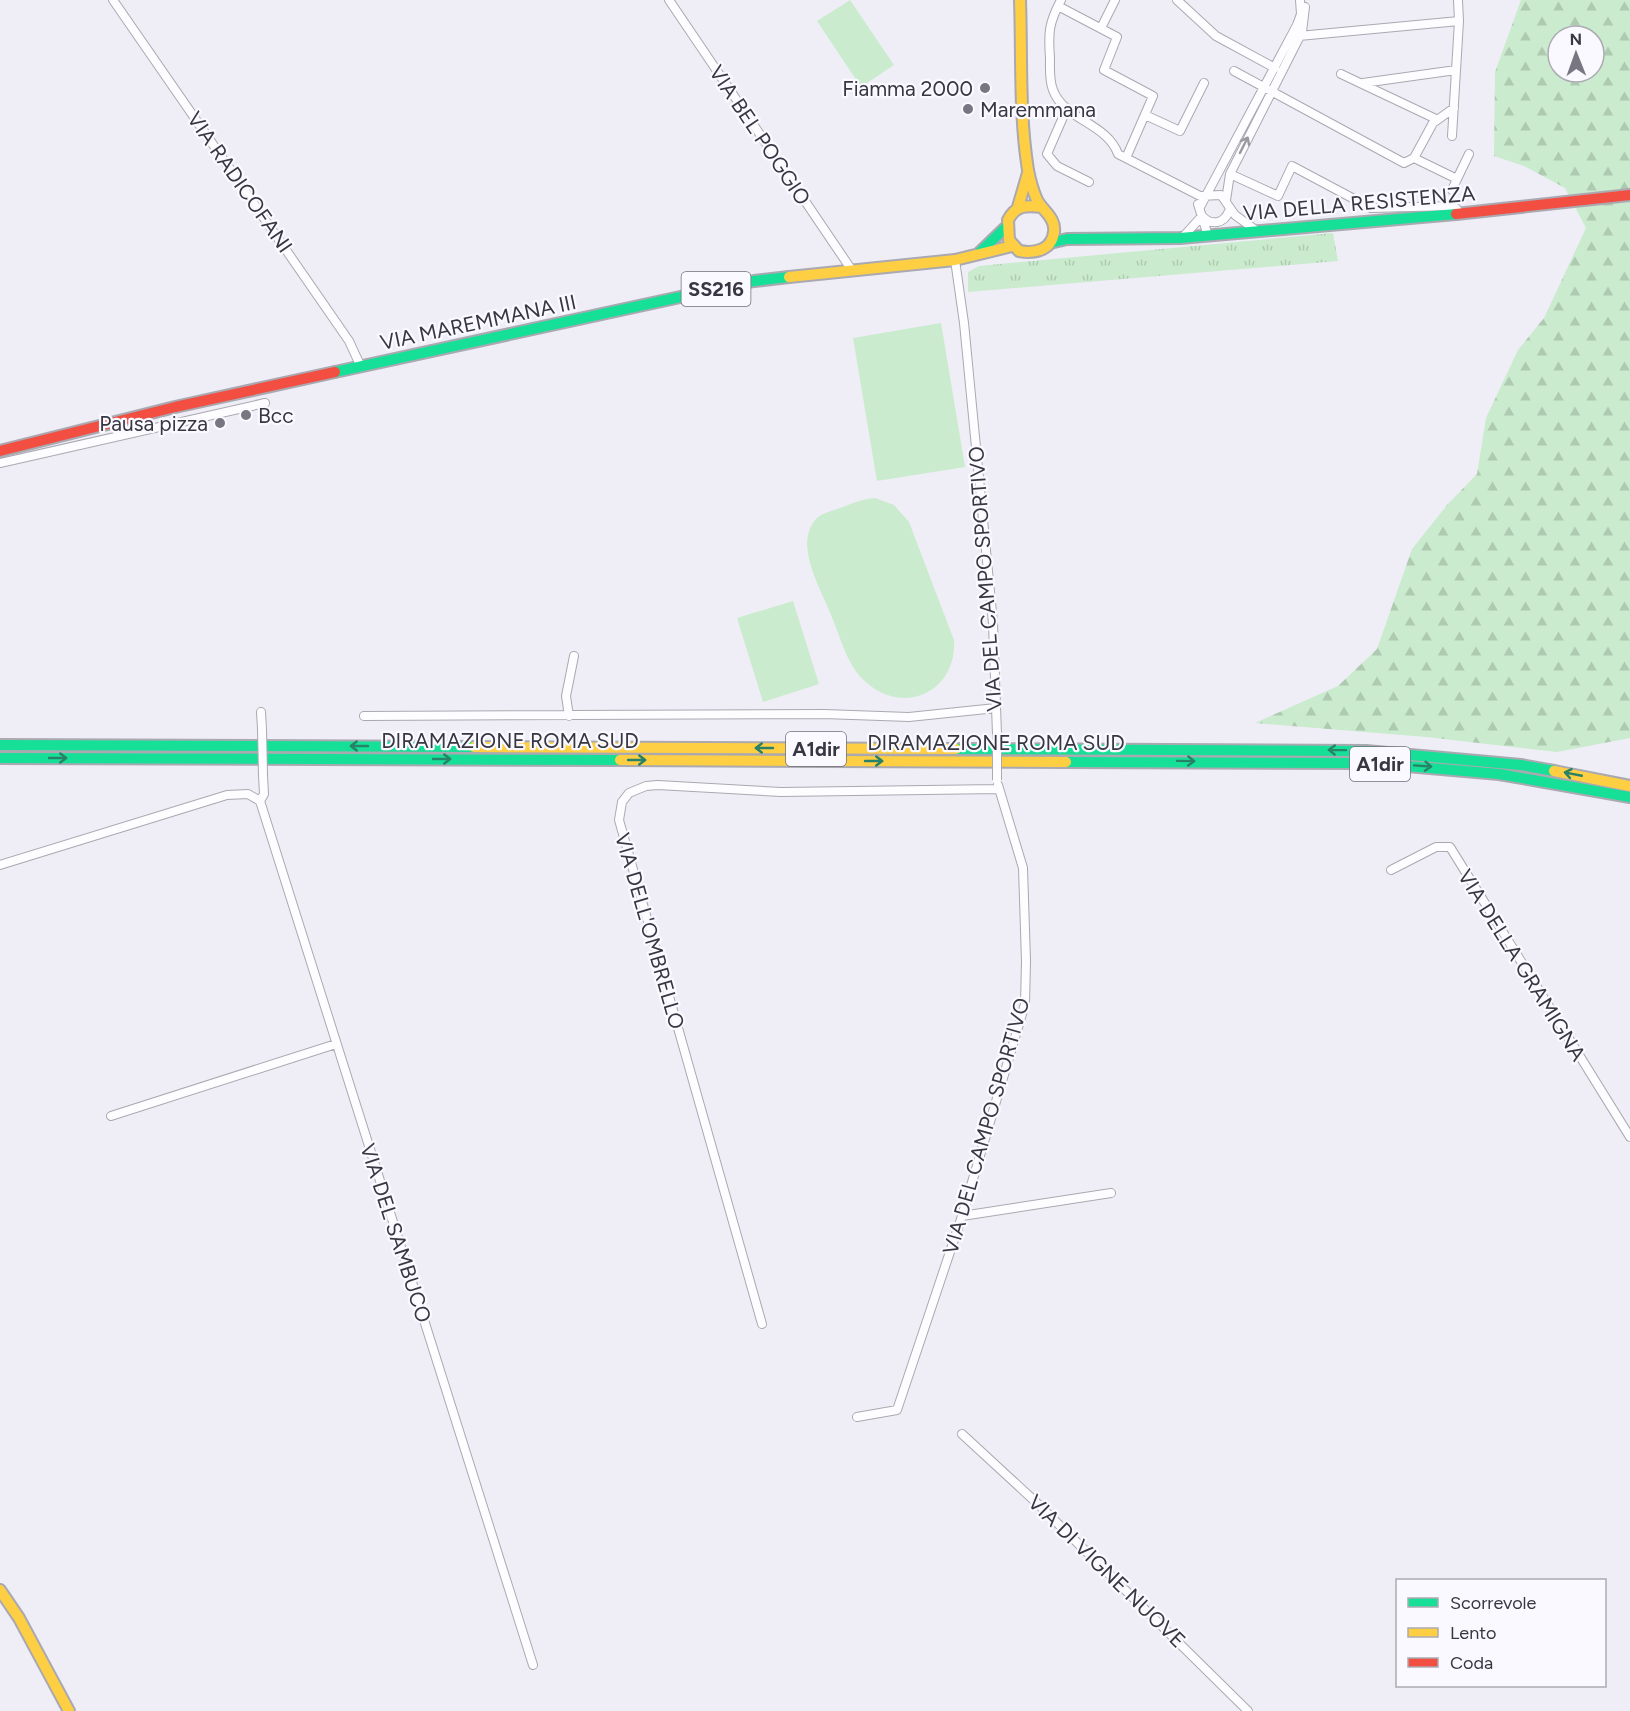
<svg xmlns="http://www.w3.org/2000/svg" width="1630" height="1711" font-family="Figtree,sans-serif">
<style>
.grass{fill:url(#grass-tufts)}
.forest{fill:url(#forest-firs);fill-rule:evenodd}
.pitch{fill:#caebcd}
.lines{fill:none;stroke-linecap:round;stroke-linejoin:round}
.street-casing{stroke:#aaa9b1;stroke-width:10}
.fast-casing{stroke:#aaa9b1;stroke-width:14}
.slow-casing{stroke:#aaa9b1;stroke-width:14}
.jam-casing{stroke:#aaa9b1;stroke-width:14}
.street{stroke:#fdfcfe;stroke-width:8}
.fast{stroke:#16e098;stroke-width:10}
.slow{stroke:#ffcf43;stroke-width:10}
.jam{stroke:#f24e42;stroke-width:10}
.street-bridge-casing{stroke:#aaa9b1;stroke-width:10;stroke-linecap:butt}
.street-bridge{stroke:#fdfcfe;stroke-width:8}
.oneway{stroke:#9a99a0}
.oneway2{stroke:#288268}
.poi-dot{fill:#777681;stroke:#faf9ff;stroke-width:2}
.labels{text-anchor:middle;dominant-baseline:central;stroke-width:4.5;stroke-linejoin:round;paint-order:stroke}
.shield{fill:#faf9ff;stroke:#72707a;stroke-width:1.5}
.shield-label{font-size:20px;font-weight:bold;fill:#373641}
.poi-label{font-size:21px;fill:#373641;stroke:#faf9ff;text-anchor:end}
.street-label{font-size:21px;fill:#373641;stroke:#faf9ff}
</style>
<defs>
<pattern id="grass-tufts" width="24" height="20" patternUnits="userSpaceOnUse" patternTransform="scale(1.5)"><rect width="24" height="20" fill="#caebcd"/><path d="M3 7l-1-3M5 7V3M7 7l1-3M15 17l-1-3M17 17v-4M19 17l1-3" fill="none" stroke="#aecab1"/></pattern>
<pattern id="forest-firs" width="22" height="20" patternUnits="userSpaceOnUse" patternTransform="scale(1.5)"><rect width="22" height="20" fill="#caebcd"/><path d="M5 1l3.5 6h-7zM16 11l3.5 6h-7z" fill="#aecab1"/></pattern>
</defs>
<rect width="100%" height="100%" fill="#efeef7"/>
<path class="grass" d="M1333,233L1338,261L968,292V272L979,266Z"/>
<path class="forest" d="M1521,0H1630V738L1557,752L1426,737L1255,723L1338,686L1377,649L1412,549L1447,505L1477,474L1486,418L1518,350L1544,318L1586,228L1565,188L1524,166L1494,156L1495,72ZM1558,36H1594V72H1558Z"/>
<path class="pitch" d="M850,0L894,65L861,87L817,21Z
M941,323L965,467L877,481L853,338Z
M875,498L894,505L909,522L954,640C957,691 905,716 867,683C847,667 841,638 831,615C821,589 794,546 815,520C821,513 832,511 840,508C851,504 862,499 875,498Z
M793,601L819,684L763,702L737,618Z"/>
<g class="lines">
<g class="street-casing">
<path id="street" d="M113,0L349,341L361,367
M669,0L851,269
M1061,0C1049,23 1048,32 1050,58C1050,69 1049,80 1053,90C1064,120 1107,123 1118,154L1200,196L1221,195L1235,215L1257,231
M1177,0L1216,36L1275,68
M1058,6L1117,37L1104,70L1153,96L1126,158
M1101,28L1115,0
M1299,36L1459,21
M1234,71L1404,163L1414,158L1433,123L1454,108
M1341,74L1436,119
M1363,83L1456,70
M1067,108L1047,154L1057,166L1089,182
M1145,115L1180,131L1204,83
M1452,136L1459,21L1458,0
M1414,158L1457,179L1469,154
M1230,174L1278,196L1292,166L1371,208L1453,206L1457,209V214
M1452,190L1457,179
M1226,200L1230,174L1302,32L1305,7
M1198,204L1208,236
M1200,207L1297,25L1301,14L1300,0
M1202,216C1211,226 1224,224 1229,211
M1183,237L1202,216
M955,260L964,323L993,623L997,734
M0,463L265,403
M261,712L262,729
M364,716L824,714L909,717L996,708
M569,716L566,696L574,656
M260,801L533,1665
M260,801L264,794L263,775
M0,865L227,795L248,794L260,801
M1391,870L1436,847H1450L1630,1137
M111,1116L336,1044
M962,1216L1111,1193
M762,1324L619,820L622,802L629,793L646,786L658,785L781,792L998,789
M857,1417L897,1410L962,1216L1025,1004L1026,961L1023,868L998,785
M962,1434L1039,1505L1248,1711"/>
</g>
<g class="fast-casing">
<path id="fast" d="M1050,243L1067,239L1180,238L1456,214
M980,252L1005,228
M335,372L754,281L789,277
M0,745L474,747
M956,749L1366,751L1521,765L1554,771
M0,758L620,760
M1066,762L1372,763L1499,774L1630,797"/>
</g>
<g class="slow-casing">
<path id="slow" d="M1020,0C1022,56 1019,114 1028,170C1030,180 1033,191 1037,200C1043,211 1056,218 1054,232C1052,250 1035,254 1019,251L1009,240L1008,220C1016,205 1026,205 1042,207
M1018,207L1028,173
M789,277L955,260L1012,246
M474,747L956,749
M620,760L1066,762
M1554,771L1630,786
M0,1590L19,1618L69,1711"/>
</g>
<g class="jam-casing">
<path id="jam" d="M1456,214L1630,195
M0,451L175,407L335,372"/>
</g>
<use href="#street" class="street"/>
<use href="#fast" class="fast"/>
<use href="#slow" class="slow"/>
<use href="#jam" class="jam"/>
<g class="street-bridge-casing">
<path id="street-bridge" d="M262,729L263,775
M997,734V780"/>
</g>
<use href="#street-bridge" class="street-bridge"/>
</g>
<defs><path id="oneway-shaft" d="M-6 0H5M1.5-3L5.5 0L1.5 3" fill="none" stroke-width="1.6" stroke-linecap="round" stroke-linejoin="round" transform="scale(1.5)"/></defs>
<use class="oneway" href="#oneway-shaft" transform="translate(1244 145) rotate(-63)"/>
<g class="oneway2">
<use href="#oneway-shaft" transform="translate(359 746) rotate(180)"/>
<use href="#oneway-shaft" transform="translate(764 748) rotate(-180)"/>
<use href="#oneway-shaft" transform="translate(1337 750) rotate(-179)"/>
<use href="#oneway-shaft" transform="translate(58 758)"/>
<use href="#oneway-shaft" transform="translate(442 759)"/>
<use href="#oneway-shaft" transform="translate(637 760)"/>
<use href="#oneway-shaft" transform="translate(874 761)"/>
<use href="#oneway-shaft" transform="translate(1186 761) rotate(1)"/>
<use href="#oneway-shaft" transform="translate(1423 766) rotate(4)"/>
<use href="#oneway-shaft" transform="translate(1573 774) rotate(-169)"/>
</g>
<g class="poi-dot">
<circle cx="985" cy="88" r="6"/>
<circle cx="968" cy="109" r="6"/>
<circle cx="246" cy="415" r="6"/>
<circle cx="220" cy="423" r="6"/>
</g>
<g class="labels">
<g class="shield">
<rect x="681.5" y="272" width="69" height="34" rx="4.5"/>
<rect x="786" y="732" width="60" height="34" rx="4.5"/>
<rect x="1350" y="747" width="60" height="34" rx="4.5"/>
</g>
<g class="shield-label">
<text x="716" y="289">SS216</text>
<text x="816" y="749">A1dir</text>
<text x="1380" y="764">A1dir</text>
</g>
<g class="poi-label">
<text x="973" y="88">Fiamma 2000</text>
<text x="980" y="109" text-anchor="start">Maremmana</text>
<text x="258" y="415" text-anchor="start">Bcc</text>
<text x="208" y="423">Pausa pizza</text>
</g>
<g class="street-label">
<text transform="translate(760 135) rotate(56)">VIA BEL POGGIO</text>
<text transform="translate(240 182) rotate(55)">VIA RADICOFANI</text>
<text transform="translate(1359 203) rotate(-5)">VIA DELLA RESISTENZA</text>
<text transform="translate(478 322) rotate(-12)">VIA MAREMMANA III</text>
<text transform="translate(985 579) rotate(-94)">VIA DEL CAMPO SPORTIVO</text>
<text x="510" y="740">DIRAMAZIONE ROMA SUD</text>
<text x="996" y="742">DIRAMAZIONE ROMA SUD</text>
<text transform="translate(650 931) rotate(74)">VIA DELL'OMBRELLO</text>
<text transform="translate(1522 965) rotate(58)">VIA DELLA GRAMIGNA</text>
<text transform="translate(986 1126) rotate(-74)">VIA DEL CAMPO SPORTIVO</text>
<text transform="translate(396 1233) rotate(72)">VIA DEL SAMBUCO</text>
<text transform="translate(1107 1571) rotate(44)">VIA DI VIGNE NUOVE</text>
</g>
</g>
<rect x="1396" y="1579" width="210" height="108" fill="#faf9ff" stroke="#acabb3" stroke-width="1.5"/>
<rect x="1408" y="1598" width="30" height="9" fill="#16e098" stroke="#acabb3" stroke-width="1.5"/>
<text x="1450" y="1609" font-size="18" fill="#373641">Scorrevole</text>
<rect x="1408" y="1628" width="30" height="9" fill="#ffcf43" stroke="#acabb3" stroke-width="1.5"/>
<text x="1450" y="1639" font-size="18" fill="#373641">Lento</text>
<rect x="1408" y="1658" width="30" height="9" fill="#f24e42" stroke="#acabb3" stroke-width="1.5"/>
<text x="1450" y="1669" font-size="18" fill="#373641">Coda</text>
<g transform="translate(1576 54) rotate(359)"><circle r="28" fill="#faf9ff" stroke="#acabb3" stroke-width="1.5"/>
<path d="M0-4.5L10 22L0 15L-10 22Z" fill="#777681"/>
<text y="-9" font-size="16" font-weight="bold" text-anchor="middle" fill="#373641">N</text>
</g>
</svg>
